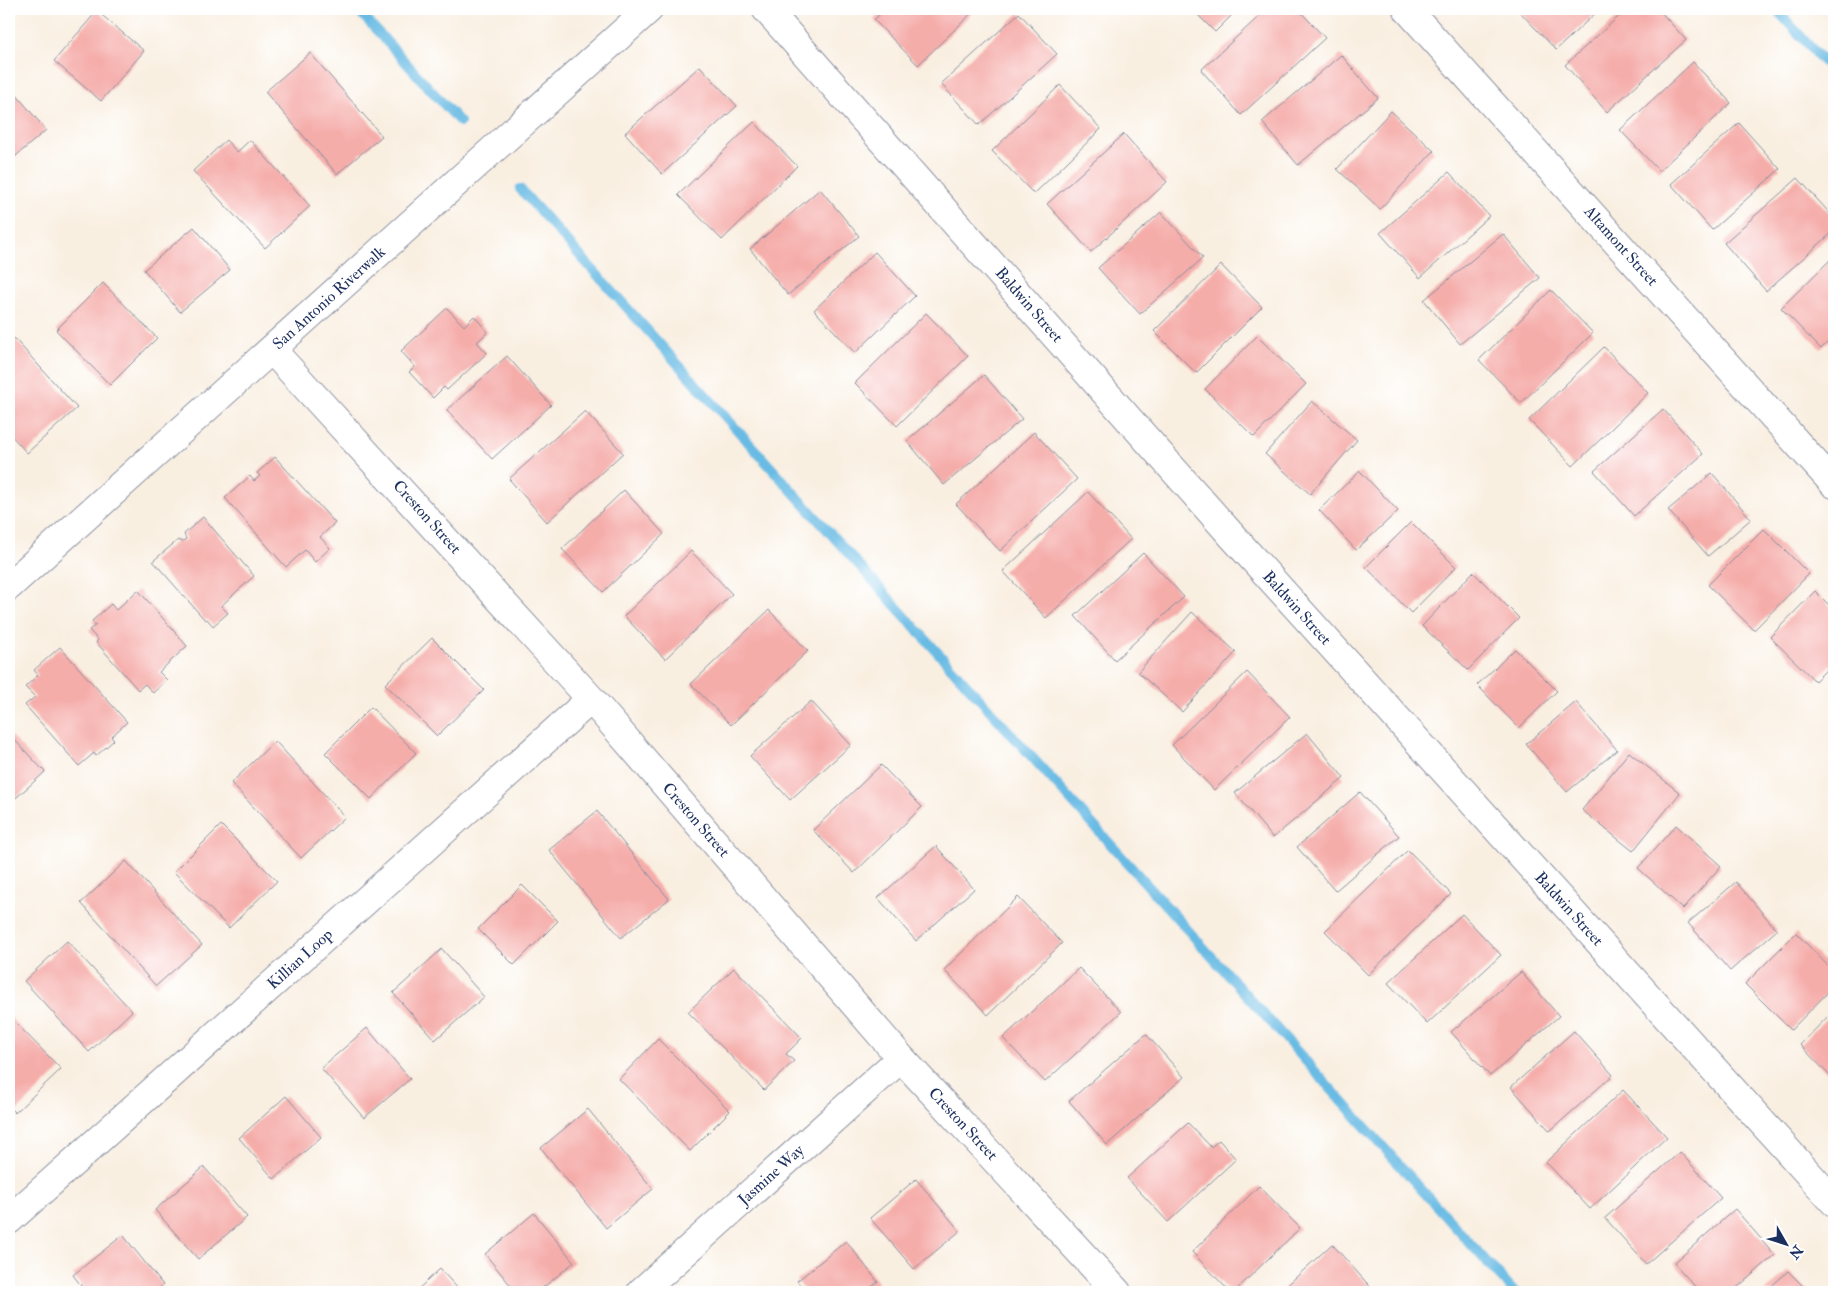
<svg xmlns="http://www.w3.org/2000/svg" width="1843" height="1301" font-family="'IM FELL Double Pica',serif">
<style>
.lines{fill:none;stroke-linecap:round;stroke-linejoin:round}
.stream{stroke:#69bbe4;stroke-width:10}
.building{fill:#f5adaa}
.minor-casing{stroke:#8a8fa0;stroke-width:30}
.minor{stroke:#fff;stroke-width:28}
.labels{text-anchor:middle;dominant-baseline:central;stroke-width:5;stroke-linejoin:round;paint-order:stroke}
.street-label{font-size:16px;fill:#1b2f5e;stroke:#fff}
</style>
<rect width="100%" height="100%" fill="#fff"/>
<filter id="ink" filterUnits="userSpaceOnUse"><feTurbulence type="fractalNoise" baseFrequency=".02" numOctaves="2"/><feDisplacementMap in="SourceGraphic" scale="10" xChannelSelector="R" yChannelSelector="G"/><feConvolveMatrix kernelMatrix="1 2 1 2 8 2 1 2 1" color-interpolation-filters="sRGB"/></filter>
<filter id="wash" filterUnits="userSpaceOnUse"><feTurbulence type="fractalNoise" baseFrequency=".0096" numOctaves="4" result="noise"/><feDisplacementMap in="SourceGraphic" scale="20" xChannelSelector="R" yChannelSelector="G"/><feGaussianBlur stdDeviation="1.12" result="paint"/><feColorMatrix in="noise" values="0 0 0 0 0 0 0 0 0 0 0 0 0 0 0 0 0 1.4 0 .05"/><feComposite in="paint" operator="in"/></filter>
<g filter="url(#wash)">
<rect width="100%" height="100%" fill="#f9efe1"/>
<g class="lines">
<path class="stream" d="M357,9L460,122
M1776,9L1834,73
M520,189L1514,1292"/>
</g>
<g id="blocks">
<path class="building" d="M885,9H976L918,65L874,20Z
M1192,9H1238L1215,32Z
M1267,9H1298L1325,38L1241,115L1201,70Z
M1517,9H1600L1556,50Z
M1627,9H1658L1686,40L1607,112L1565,65Z
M97,11L144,51L101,101L54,61Z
M1019,13L1057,54L979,125L941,84Z
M310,53L382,136L337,174L265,92Z
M1341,55L1378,98L1298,165L1262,122Z
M1693,62L1731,103L1659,171L1620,130Z
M700,66L737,106L662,174L625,133Z
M1060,85L1101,129L1034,194L992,151Z
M9,86L46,130L9,162Z
M1391,111L1434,151L1380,209L1337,169Z
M754,122L797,166L722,240L678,195Z
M1739,123L1780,169L1712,230L1671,184Z
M1124,134L1167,182L1091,252L1047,204Z
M226,140L237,152L250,140L310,206L265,248L193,171Z
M1449,172L1489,216L1420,278L1380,233Z
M1798,178L1834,218V231L1766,291L1724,243Z
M820,189L859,236L788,295L750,249Z
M1161,212L1203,258L1140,314L1098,268Z
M194,227L230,270L180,312L144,270Z
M1503,234L1540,278L1460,344L1424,300Z
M875,252L915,296L855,353L814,310Z
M1834,256V336L1821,349L1781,308Z
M1221,265L1262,307L1196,373L1154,331Z
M103,283L157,338L110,385L56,330Z
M1551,290L1593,333L1521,403L1479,360Z
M447,308L464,326L474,316L488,332L477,342L487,353L447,390L444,387L433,398L409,372L415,367L401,351Z
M926,313L968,356L897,426L855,383Z
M1257,336L1306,384L1254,437L1205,389Z
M13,337L77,408L27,453L9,433V341Z
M1604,347L1648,393L1573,466L1529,420Z
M507,356L551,405L492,459L447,410Z
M984,375L1022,419L944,485L907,441Z
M1312,401L1357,440L1310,494L1265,454Z
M1663,409L1703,454L1634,516L1594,471Z
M585,411L623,453L547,522L509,479Z
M1034,432L1077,479L1000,551L956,504Z
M275,457L335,523L320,537L330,548L315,562L305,550L286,567L225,498L250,476L254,481L260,476L257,473Z
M1360,471L1398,511L1356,550L1319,510Z
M1712,473L1751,519L1708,556L1668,510Z
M624,490L664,534L603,592L562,549Z
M1088,492L1131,539L1046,618L1003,571Z
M203,517L254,576L221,606L228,613L213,626L207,619L205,620L153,561L178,540L182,542L186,539L184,534Z
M1411,522L1456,567L1411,613L1366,567Z
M1764,529L1809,574L1754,630L1708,585Z
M691,551L732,594L665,659L624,616Z
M1143,553L1184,597L1115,660L1075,616Z
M1473,572L1519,618L1468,670L1422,626Z
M138,590L187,646L159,672L167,680L153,693L145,684L138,690L96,642L98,640L89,630L96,625L92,621L111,604L116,610Z
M1815,591L1834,610V662L1815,681L1770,637Z
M769,610L808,651L731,725L691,684Z
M1192,612L1236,652L1182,712L1138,672Z
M432,638L484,690L437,736L385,684Z
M60,647L127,722L111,737L114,740L96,756L94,753L79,766L25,705L35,697L25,687L38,675L34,670Z
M1515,649L1557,691L1519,728L1477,685Z
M1247,672L1290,717L1214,790L1172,745Z
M811,701L851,745L790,800L750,756Z
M1576,702L1617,750L1567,792L1526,744Z
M371,707L416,753L371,799L325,753Z
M1307,733L1344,778L1273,838L1235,793Z
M9,734L45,772L9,804Z
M275,741L345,817L301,858L231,783Z
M1629,752L1680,793L1633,851L1582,810Z
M881,765L922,807L854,873L813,830Z
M1360,792L1399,836L1335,891L1297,847Z
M597,811L669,899L621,938L549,850Z
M221,825L277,881L229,928L174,872Z
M1676,825L1721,866L1683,909L1638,868Z
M936,846L974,889L916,941L878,898Z
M1408,850L1451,894L1368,975L1325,931Z
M126,861L202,945L156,986L81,903Z
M1736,882L1777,930L1730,971L1688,923Z
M522,885L558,921L514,965L478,929Z
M1018,897L1062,943L988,1015L944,970Z
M1462,914L1501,955L1427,1024L1388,983Z
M1796,933L1834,972V986L1791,1030L1745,984Z
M67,941L132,1011L89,1052L24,981Z
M442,949L484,997L435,1040L393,993Z
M734,968L802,1038L786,1054L794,1061L764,1090L688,1012Z
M1079,968L1121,1012L1045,1082L1003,1038Z
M1521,972L1559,1016L1490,1076L1451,1032Z
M1834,1010V1080L1800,1045Z
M9,1016L61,1069L15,1113L9,1107Z
M367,1028L410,1079L364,1118L321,1068Z
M1574,1031L1613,1075L1550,1131L1511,1087Z
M1146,1034L1184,1077L1107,1145L1069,1101Z
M658,1039L730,1111L690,1151L619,1079Z
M1623,1090L1667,1137L1590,1209L1546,1162Z
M286,1096L321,1137L274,1179L239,1138Z
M588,1109L653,1189L606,1228L541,1148Z
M1188,1123L1211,1147L1219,1140L1236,1159L1168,1222L1127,1178Z
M1680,1152L1721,1198L1646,1264L1605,1218Z
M204,1167L247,1217L198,1259L155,1210Z
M916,1179L960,1231L914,1269L870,1218Z
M1259,1186L1300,1228L1234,1292H1230L1192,1252Z
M1735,1209L1775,1255L1732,1292H1700L1674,1263Z
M534,1213L574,1262L538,1292H516L485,1254Z
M123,1235L163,1285L154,1292H86L73,1275Z
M846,1241L878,1282L865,1292H806L797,1281Z
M1332,1244L1374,1291L1280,1292Z
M440,1269L461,1292H415Z
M1788,1271L1809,1292H1765Z"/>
</g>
</g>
<g filter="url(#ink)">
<use href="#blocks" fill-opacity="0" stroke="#8a8fa0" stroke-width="1"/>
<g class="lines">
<g class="minor-casing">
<path id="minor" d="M766,9L1234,538L1834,1202
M1407,9L1834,484
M272,350L591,699L901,1058L1117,1292
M9,586L649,9
M9,1220L591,699
M641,1292L901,1058"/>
</g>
<use href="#minor" class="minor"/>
</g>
</g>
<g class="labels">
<g class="street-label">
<text transform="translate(1621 246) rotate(48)">Altamont Street</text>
<text transform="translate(329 298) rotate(-42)">San Antonio Riverwalk</text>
<text transform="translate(1029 305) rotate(49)">Baldwin Street</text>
<text transform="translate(427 517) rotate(48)">Creston Street</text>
<text transform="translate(1297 608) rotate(48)">Baldwin Street</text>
<text transform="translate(696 820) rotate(49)">Creston Street</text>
<text transform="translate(1569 909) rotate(48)">Baldwin Street</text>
<text transform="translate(300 959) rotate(-42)">Killian Loop</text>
<text transform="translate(963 1124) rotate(47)">Creston Street</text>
<text transform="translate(771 1175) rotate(-42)">Jasmine Way</text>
</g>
</g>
<rect width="1843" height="1301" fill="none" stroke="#fff" stroke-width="30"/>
<g transform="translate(1786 1244) rotate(129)" stroke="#ffffff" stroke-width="4" paint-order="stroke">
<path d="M0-4L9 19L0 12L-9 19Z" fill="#1b2f5e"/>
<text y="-8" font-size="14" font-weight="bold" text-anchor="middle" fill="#1b2f5e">N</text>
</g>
</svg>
